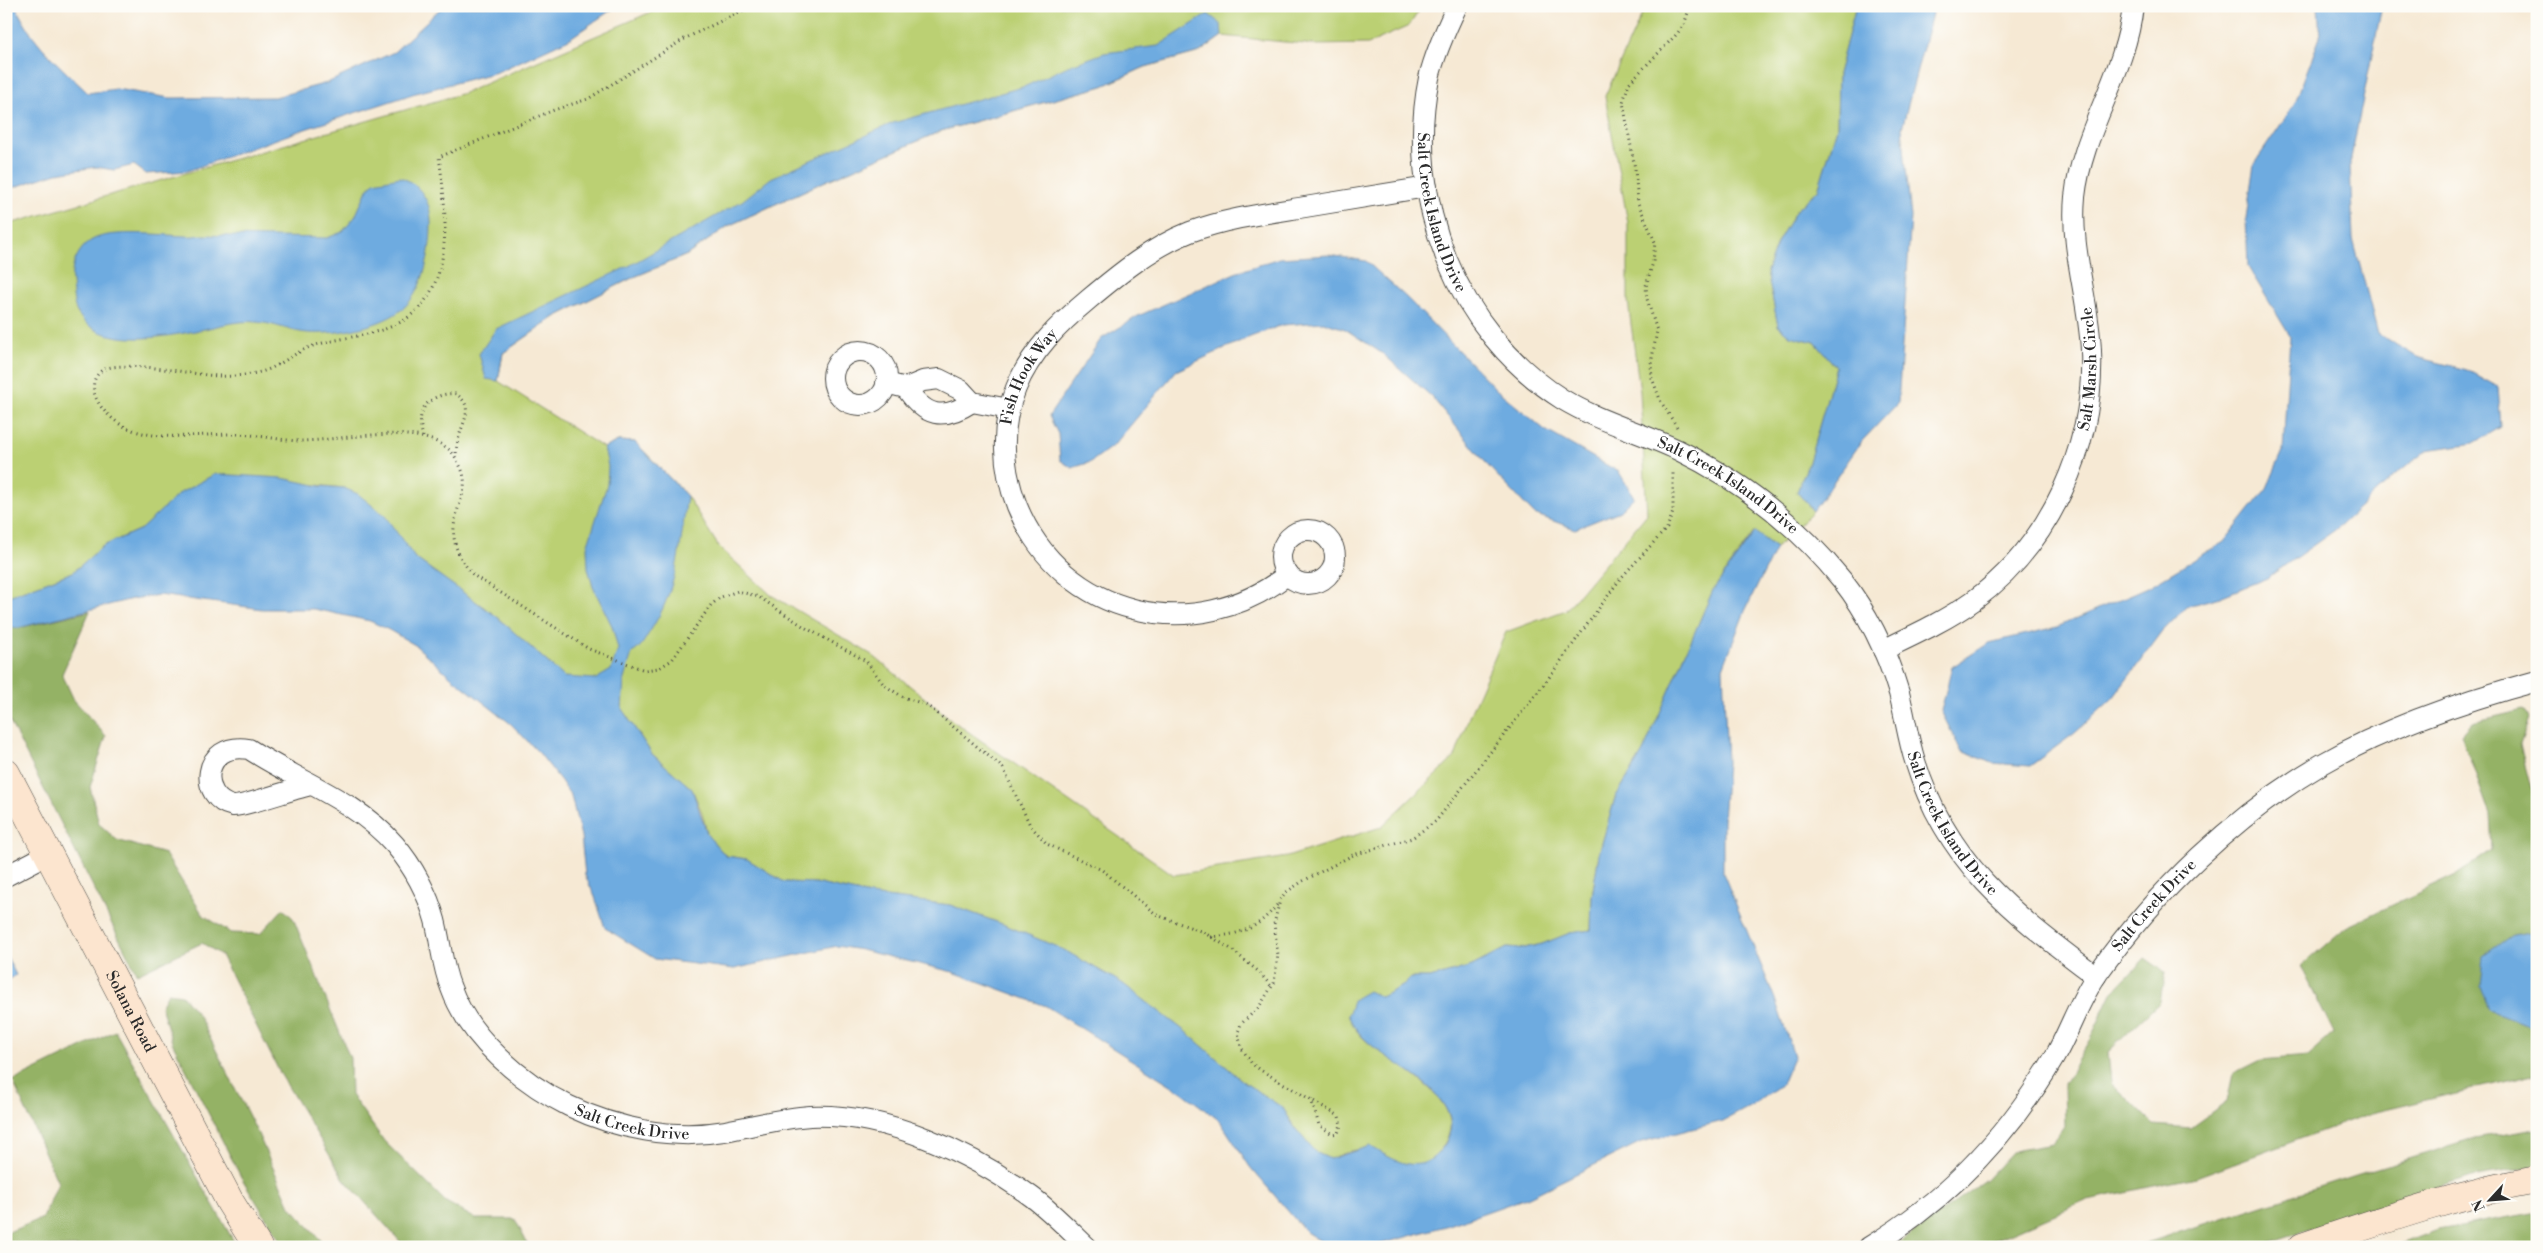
<svg xmlns="http://www.w3.org/2000/svg" width="2543" height="1253" font-family="'Libre Bodoni',serif">
<style>
.green{fill:#bbd073;stroke:#737e4f}
.forest{fill:#94b265;stroke:#606e48}
.water{fill:#6eabe0;stroke:#4c6b86}
.lines{fill:none;stroke-linecap:round;stroke-linejoin:round}
.street-casing{stroke:#494844;stroke-width:22}
.secondary-casing{stroke:#494844;stroke-width:29}
.path{stroke:#494844;stroke-width:3;stroke-dasharray:1 4;stroke-linecap:butt}
.street{stroke:#fff;stroke-width:20}
.secondary{stroke:#fce5cf;stroke-width:28}
.labels{text-anchor:middle;dominant-baseline:central;stroke-width:4;stroke-linejoin:round;paint-order:stroke}
.street-label{font-size:16px;fill:#2b2b2b;stroke:#fdfcf7}
</style>
<rect width="100%" height="100%" fill="#fdfcf7"/>
<filter id="ink" filterUnits="userSpaceOnUse"><feTurbulence type="fractalNoise" baseFrequency=".02" numOctaves="2"/><feDisplacementMap in="SourceGraphic" scale="10" xChannelSelector="R" yChannelSelector="G"/><feConvolveMatrix kernelMatrix="1 2 1 2 8 2 1 2 1" color-interpolation-filters="sRGB"/></filter>
<filter id="wash" filterUnits="userSpaceOnUse"><feTurbulence type="fractalNoise" baseFrequency=".0096" numOctaves="4" result="noise"/><feDisplacementMap in="SourceGraphic" scale="20" xChannelSelector="R" yChannelSelector="G"/><feGaussianBlur stdDeviation="1.12" result="paint"/><feColorMatrix in="noise" values="0 0 0 0 0 0 0 0 0 0 0 0 0 0 0 0 0 1.4 0 .05"/><feComposite in="paint" operator="in"/></filter>
<g filter="url(#wash)">
<rect width="100%" height="100%" fill="#f6e9d4"/>
<path class="green" d="M665,6H1422L1409,26L1368,44L1316,45L1222,36L1200,52L1145,67L1103,86L941,131L821,183L728,226L687,255L634,277L555,317L503,353L498,381L604,448L618,441L635,442L687,496L719,547L771,595L872,655L953,721L1174,875L1287,857L1381,827L1455,757L1470,714L1506,632L1566,610L1647,514L1640,392L1628,301V223L1605,96L1642,14L1643,6H1856L1838,74L1837,128L1818,190L1797,209L1778,241L1767,271L1778,326L1790,336L1815,342L1836,367L1809,462L1797,492L1813,511L1776,548L1754,532L1713,590L1643,752L1615,798L1599,854L1592,896L1591,930L1570,933L1542,944L1520,949L1507,948L1472,966L1430,978H1411L1404,985L1348,1015C1352,1023 1356,1031 1362,1037C1387,1062 1474,1100 1444,1144C1441,1150 1435,1157 1429,1161C1407,1175 1379,1147 1356,1150C1348,1151 1338,1156 1330,1159L1315,1152L1295,1128L1283,1108L1245,1083L1186,1032L1122,983L1064,950L1005,925L950,905L870,895L815,883L784,882L747,859L726,856L708,836L702,813L692,789L652,754L622,709L564,677L496,616L415,558L400,540L344,488L215,474L201,482L141,529L103,546L73,572L6,597V225L464,93Z"/>
<path class="forest" d="M90,611L62,674L74,700L106,736L90,787L99,824L117,840L165,854L203,915L231,933L260,934L283,909L293,918L350,1058L351,1095L384,1141L446,1202L476,1219H515L529,1247H405L344,1179L281,1075L221,955L202,943L137,974L6,714V627L18,628Z
M2524,710L2529,718L2520,745L2537,811V931L2512,935L2489,1010L2537,1027V1074L2371,1113L2196,1177L2088,1200L1978,1247H1893L1986,1180L2013,1151L2052,1144L2065,1126L2064,1084L2091,1037L2112,993L2145,958L2165,972L2160,1002L2108,1052L2111,1082L2154,1125L2191,1128L2227,1102L2233,1074L2261,1060L2308,1056L2334,1033L2301,966L2346,927L2458,874L2492,850L2490,815L2461,734L2472,722Z
M168,993L182,995L199,1016L258,1134L290,1206L327,1247H284L241,1177L172,1042L161,1006Z
M115,1031L237,1247H6V1233L43,1218L58,1183L13,1081Z
M2537,1129V1166L2471,1177L2254,1247H2134L2358,1174L2474,1139Z
M2537,1212V1247H2393L2438,1230Z"/>
<path class="water" d="M6,6H16C30,41 61,67 88,93L116,89L170,98L275,97L327,83L394,52L443,6H617L569,39L497,72L416,93L299,131L187,171L146,174L134,165L114,170L96,167L57,173L6,190Z
M1856,6H1934L1902,128L1911,217L1898,403L1862,441L1813,511L1797,492L1809,462L1836,367L1815,342L1790,336L1778,326L1767,271L1778,241L1797,209L1818,190L1837,128L1838,74Z
M2318,6H2382L2350,163L2353,239L2378,334L2417,357L2467,370L2498,387L2501,427L2474,443L2427,450L2392,478L2335,530L2267,578L2220,597L2187,606L2162,632L2113,698L2075,733L2030,766L1992,763L1961,751L1941,711L1952,667L1989,643L2057,627L2148,587L2224,542L2267,488L2283,451L2290,336L2248,267L2246,218L2254,164L2294,105L2320,37Z
M1208,14L1221,24L1222,36L1200,52L1145,67L1103,86L941,131L821,183L728,226L687,255L634,277L555,317L503,353L498,381L486,379L479,354L496,329L629,266L742,201L771,178L893,123L1026,86L1068,66L1104,53L1158,46Z
M400,177C420,184 431,201 431,223C431,249 426,280 410,301C392,326 337,335 308,333C291,332 274,323 256,322C237,320 219,326 200,330C165,337 101,350 78,314C73,307 73,291 72,282C70,267 78,248 92,240C111,229 162,235 185,236C191,237 198,235 205,235C246,237 287,237 327,238L342,232L355,217L367,190L374,182Z
M1329,255L1366,261L1408,299L1497,390L1545,430L1619,472L1634,497L1620,511L1575,529L1534,514L1490,468L1431,396L1383,354L1345,329L1323,322L1282,325L1245,339L1176,371L1114,445L1091,462L1072,468L1060,460L1058,434L1049,416L1101,339L1138,316L1235,273L1279,258Z
M618,441L635,442L687,496C680,546 678,590 649,633C644,641 641,648 632,653L624,679L622,709L652,754L692,789L708,836L726,856L747,859L784,882L815,883L870,895L950,905L1005,925L1064,950L1122,983L1186,1032L1245,1083L1283,1108L1295,1128L1315,1152L1330,1159L1370,1146C1398,1163 1423,1178 1445,1144C1450,1135 1453,1126 1449,1115C1430,1069 1367,1060 1348,1015L1354,999L1368,991L1381,997L1404,985L1411,978H1430L1472,966L1507,948L1520,949L1542,944L1570,933L1591,930L1592,896L1599,854L1615,798L1643,752L1713,590L1755,532L1776,548L1745,611L1723,668L1727,763L1723,821V873L1775,999L1794,1056L1782,1084L1751,1106L1723,1121L1641,1142L1529,1197L1449,1225L1370,1247H1330L1306,1232L1250,1167L1220,1121L1182,1092L1046,1006L953,972L861,950L837,946L734,969L655,959L605,928L595,897L585,875L581,836L571,796L561,781L540,754L511,724L451,677L415,645L389,630L370,621L314,609H262L159,595L132,599L18,628L6,627V597L73,572L103,546L141,529L180,493L215,474L282,478L320,486L344,488L358,494L385,516L415,558L496,616L564,677L596,679L611,670L618,649L612,626L593,587L588,568L587,547L607,485L608,466L604,448Z
M2537,931V1027H2534L2489,1010L2480,985L2483,956L2512,935Z
M6,955L16,975L6,982Z"/>
</g>
<g filter="url(#ink)">
<g class="lines">
<g class="street-casing">
<g id="street">
<path id="s1" d="M1457,6C1446,29 1435,53 1429,78C1404,200 1457,332 1562,399C1598,421 1640,432 1678,450C1742,481 1798,526 1842,580C1868,613 1887,653 1899,693C1905,716 1908,739 1915,761C1947,865 2014,914 2096,976"/>
<circle cx="860" cy="378" r="27"/>
<path d="M886,383L906,388L923,381L939,379L961,390L972,402"/>
<path d="M906,388C925,417 943,421 972,402"/>
<path d="M972,402L1009,409"/>
<circle cx="1308" cy="557" r="27"/>
<path id="s2" d="M1288,574C1196,648 1062,617 1017,506C1002,468 1000,426 1016,388C1031,351 1059,324 1089,299C1120,273 1152,247 1190,232C1225,219 1261,214 1299,208C1341,201 1384,194 1427,187"/>
<path id="s3" d="M1883,650C1914,635 1945,621 1973,601C2050,545 2095,446 2091,351C2089,299 2070,249 2075,197C2082,130 2126,74 2133,6"/>
<path id="s4" d="M311,785C296,788 242,807 233,806C198,799 201,741 249,749C298,781 356,800 395,845C413,866 428,894 435,920C441,943 442,966 451,988C469,1038 522,1083 569,1106C617,1129 673,1140 725,1131C754,1126 781,1118 810,1116C887,1113 970,1152 1032,1197C1052,1212 1069,1230 1087,1247"/>
<path d="M6,876L48,854"/>
<path id="s5" d="M1869,1247C1947,1200 2008,1136 2054,1058C2070,1030 2079,1000 2098,973C2156,891 2235,815 2322,764C2389,726 2462,701 2537,681"/>
</g>
</g>
<g class="secondary-casing">
<g id="secondary">
<path id="s6" d="M6,773L230,1202L258,1247"/>
<path d="M2302,1247C2380,1221 2456,1194 2537,1180"/>
</g>
</g>
<path class="path" d="M752,6L686,38L588,99L554,110L439,157C447,213 457,296 395,325C369,337 338,337 310,347C294,353 280,366 264,371C250,375 233,377 218,376C194,375 118,358 101,371C89,381 93,396 102,408C134,448 188,434 233,434C255,434 277,440 300,441C340,441 413,422 447,448C453,452 456,458 459,464C473,488 455,504 454,528C452,546 462,562 473,575L589,649L639,668L645,670L659,668L672,660L711,605L721,597L738,591L759,597L806,628L866,661L884,685L903,697L927,705L1003,768L1030,825L1047,844L1102,870L1157,915L1203,932L1231,949L1259,972L1272,987
M1677,427L1661,402L1652,378L1651,364L1657,331L1647,299L1646,286L1653,262L1655,242L1638,203L1635,169L1623,102L1629,83L1675,36L1684,25L1690,6
M423,437C421,429 419,420 422,412C426,399 444,392 456,394C475,406 463,421 459,437C457,443 456,450 456,457
M1211,937C1242,934 1257,929 1277,905
M1311,1099L1319,1125L1332,1134L1338,1133L1341,1125L1339,1116L1262,1071L1252,1064L1241,1047L1238,1032L1241,1024L1259,1007L1274,983L1278,955L1274,924L1280,900L1285,893L1303,881L1353,855L1412,838L1436,821L1545,683L1620,579L1667,528L1673,512V470"/>
<use href="#street" class="street"/>
<use href="#secondary" class="secondary"/>
</g>
</g>
<g class="labels">
<g class="street-label">
<text stroke="none"><textPath href="#s1" startOffset="215">Salt Creek Island Drive</textPath></text>
<text stroke="none"><textPath href="#s3" startOffset="372">Salt Marsh Circle</textPath></text>
<text stroke="none"><textPath href="#s2" startOffset="462">Fish Hook Way</textPath></text>
<text stroke="none"><textPath href="#s1" startOffset="634">Salt Creek Island Drive</textPath></text>
<text stroke="none"><textPath href="#s1" startOffset="1054">Salt Creek Island Drive</textPath></text>
<text stroke="none"><textPath href="#s5" startOffset="451">Salt Creek Drive</textPath></text>
<text stroke="none"><textPath href="#s6" startOffset="269">Solana Road</textPath></text>
<text stroke="none"><textPath href="#s4" startOffset="745">Salt Creek Drive</textPath></text>
</g>
</g>
<rect width="2543" height="1253" fill="none" stroke="#fdfcf7" stroke-width="25"/>
<g transform="translate(2490 1200) rotate(244)" stroke="#fdfcf7" stroke-width="4" paint-order="stroke">
<path d="M0-4L9 19L0 12L-9 19Z" fill="#2b2b2b"/>
<text y="-8" font-size="14" font-weight="bold" text-anchor="middle" fill="#2b2b2b">N</text>
</g>
</svg>
